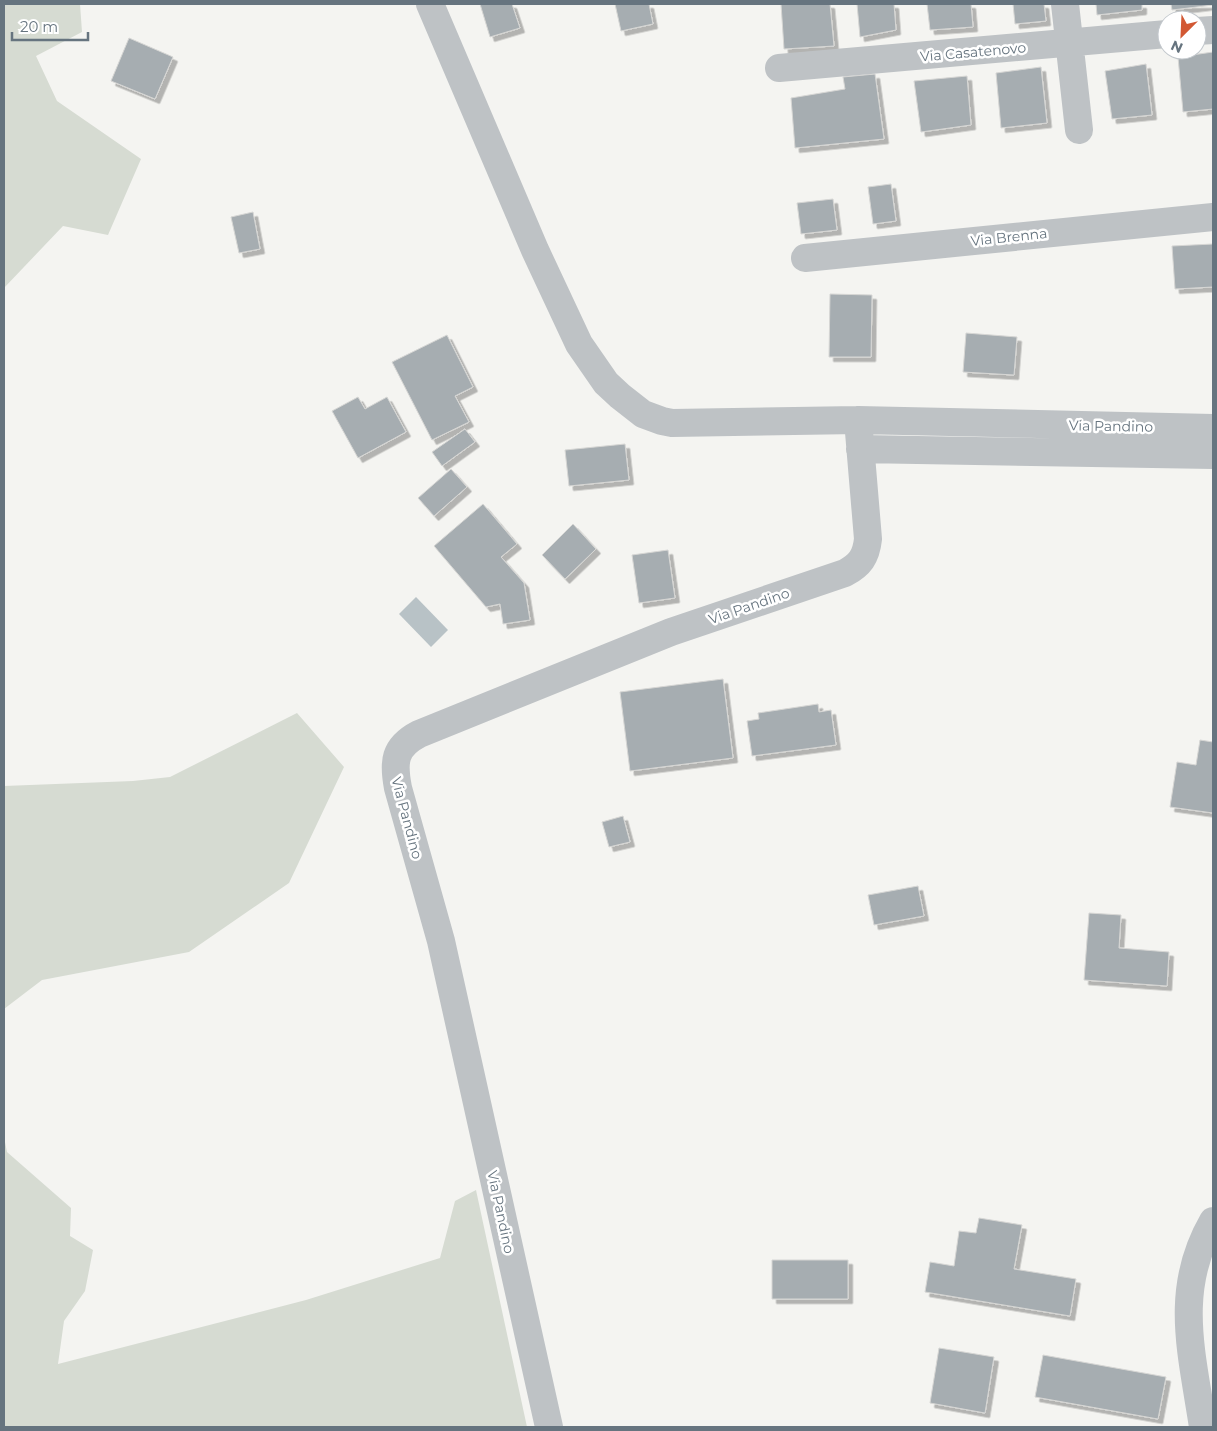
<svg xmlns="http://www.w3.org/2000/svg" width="1217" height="1431" font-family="Montserrat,sans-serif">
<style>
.green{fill:#d6dbd2}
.water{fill:#b8c2c6}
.building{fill:#a6adb1;stroke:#d6d6d4;filter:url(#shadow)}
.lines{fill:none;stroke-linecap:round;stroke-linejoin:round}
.minor{stroke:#bec2c5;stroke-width:28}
.labels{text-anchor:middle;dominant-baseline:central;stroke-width:5;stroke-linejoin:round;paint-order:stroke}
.street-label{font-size:14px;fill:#66747f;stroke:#fff}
</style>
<defs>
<filter id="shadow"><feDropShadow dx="4.5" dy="4.5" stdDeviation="0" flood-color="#0004"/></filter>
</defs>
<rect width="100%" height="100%" fill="#f4f4f1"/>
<path class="green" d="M4,4H80L82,32L36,56L57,101L141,159L108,235L63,226L4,288Z
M297,713L344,767L289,883L189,952L42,980L4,1009V786L133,781L170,777Z
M4,1137L7,1152L71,1208L70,1236L93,1250L85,1291L64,1321L58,1364L306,1300L440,1258L455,1201L476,1190L527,1427H4Z"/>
<path class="water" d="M416,597L448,630L431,647L399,614Z"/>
<path class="building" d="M480,4H512L520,28L490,37Z
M615,4H649L653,24L621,31Z
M781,4H830L834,46L784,49Z
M857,4H894L896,30L860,37Z
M927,4H971L973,27L930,30Z
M1013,4H1044L1046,21L1015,24Z
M1096,4H1142V10L1097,15Z
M1171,4H1213V5L1172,10Z
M129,38L173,57L155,99L111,81Z
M1213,52V109L1183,112L1178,57Z
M1146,64L1152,115L1112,119L1105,71Z
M1041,67L1047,123L1001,128L996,73Z
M875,74L884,139L795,148L791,98L845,89L843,77Z
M967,76L971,125L921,132L914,81Z
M891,184L896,221L873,224L868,187Z
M833,199L837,230L801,234L797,203Z
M253,212L260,249L239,253L231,217Z
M1213,244V287L1175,289L1172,246Z
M830,294L872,295L871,357H829Z
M966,333L1017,337L1014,375L963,372Z
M447,335L473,387L455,396L469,422L432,440L392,362Z
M358,397L365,409L387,397L406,432L358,458L332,411Z
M465,429L475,442L442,466L432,452Z
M625,444L629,480L569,486L565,450Z
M451,469L467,487L434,516L418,498Z
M483,504L517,544L501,557L524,583L530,620L503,624L500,604L486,607L434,546Z
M573,524L596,549L565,579L542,555Z
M668,550L675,598L639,603L632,555Z
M723,679L733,758L630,771L620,692Z
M818,704L819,712L831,710L836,745L752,756L747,721L759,719L758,713Z
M1200,740L1213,742V813L1170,807L1177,762L1196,765Z
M623,816L630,842L609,847L602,822Z
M918,886L924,916L874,925L868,895Z
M1089,913L1121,915L1119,948L1169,952L1167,986L1084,980Z
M979,1218L1022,1225L1014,1269L1076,1279L1070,1316L925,1292L930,1262L954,1266L959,1231L976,1233Z
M772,1260H848V1299H772Z
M939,1348L994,1357L985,1413L930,1403Z
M1043,1355L1166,1377L1158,1419L1035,1397Z"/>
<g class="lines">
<path class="minor" d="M430,4L535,250L579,344L606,383L620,396L643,414L662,421L672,423L858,420L1213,428
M1065,4L1079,130
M1197,31L1213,30
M779,68L1167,34
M805,258L1213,217
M860,449L1213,455
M549,1427L441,941L398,788C393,762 394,747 419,734L671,632L845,573C860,565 866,557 868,539L858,420
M1203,1427C1192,1353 1173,1290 1213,1221"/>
</g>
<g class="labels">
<g class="street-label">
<text transform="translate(973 52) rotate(-5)">Via Casatenovo</text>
<text transform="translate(1009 237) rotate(-6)">Via Brenna</text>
<text transform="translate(1111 426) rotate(1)">Via Pandino</text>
<text transform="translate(749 606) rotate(-19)">Via Pandino</text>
<text transform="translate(407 818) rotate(75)">Via Pandino</text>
<text transform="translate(501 1212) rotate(78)">Via Pandino</text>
</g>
</g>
<rect width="1217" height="1431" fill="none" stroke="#66747f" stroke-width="10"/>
<g transform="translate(1182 35) rotate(204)"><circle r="24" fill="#ffffff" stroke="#c2c7cc"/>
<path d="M0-4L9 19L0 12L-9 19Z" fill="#d25833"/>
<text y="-8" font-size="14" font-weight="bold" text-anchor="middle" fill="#66747f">N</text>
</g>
<path d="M12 32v8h76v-8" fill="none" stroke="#66747f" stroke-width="2.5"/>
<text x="20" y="32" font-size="15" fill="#66747f" stroke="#ffffff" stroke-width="4" paint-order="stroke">20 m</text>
</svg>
